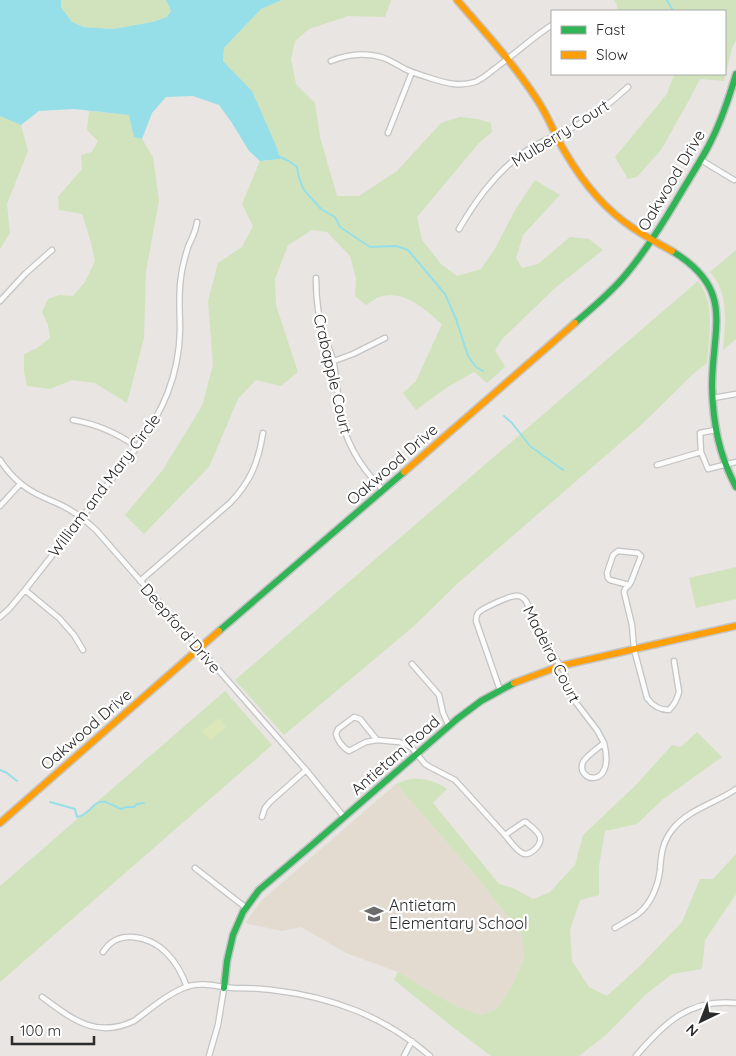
<svg xmlns="http://www.w3.org/2000/svg" width="736" height="1056" font-family="Quicksand,sans-serif">
<style>
.education{fill:#e3dbd0}
.green{fill:#d0e3bc}
.pitch{fill:#dbe7b9}
.water{fill:#97dfe8}
.lines{fill:none;stroke-linecap:round;stroke-linejoin:round}
.stream{stroke:#97dfe8;stroke-width:2}
.street-casing{stroke:#c4c4c4;stroke-width:7}
.fast-casing{stroke:#c4c4c4;stroke-width:9}
.slow-casing{stroke:#c4c4c4;stroke-width:9}
.street{stroke:#fcfbfb;stroke-width:4.5}
.fast{stroke:#30b455;stroke-width:6}
.slow{stroke:#ff9f0a;stroke-width:6}
.labels{text-anchor:middle;dominant-baseline:central;stroke-width:4.5;stroke-linejoin:round;paint-order:stroke}
.street-label{font-size:16px;fill:#2b2b2b;stroke:#fff}
.poi-label{font-size:16px;fill:#2b2b2b;stroke:#fff;text-anchor:start}
</style>
<rect width="100%" height="100%" fill="#e8e5e2"/>
<path class="education" d="M396,784L477,877L522,935L524,958L512,987L497,1009L482,1015L457,1007L398,972L346,953L301,927L282,931L245,923L261,901Z"/>
<path class="green" d="M61,0H166L171,11L167,17L152,22L113,29L84,27L72,22L61,7Z
M282,0H391L385,17L348,16L309,29L295,41L291,59L296,84L315,103L320,137L337,196H359L397,171L441,123L460,117L478,119L491,123L492,132L479,143L417,217L422,240L441,264L457,276L481,269L496,247L515,210L535,180L560,195L523,235L516,258L522,268L538,264L570,237L589,239L603,250L555,288L503,338L495,350L505,367L487,383L474,372L446,388L416,410L403,393L416,381L442,324C424,309 405,289 379,297C375,298 370,303 366,305L355,296L356,279L350,256L327,232L312,230L288,245L275,279L276,305L298,372L281,386L256,380L238,399L209,467L144,534L125,515L162,471L202,406L213,365L208,301L218,263L242,247L253,226L242,204L260,161L280,159L252,91L223,61L224,48L261,9Z
M614,0H736V40L732,48L724,81L700,79L688,102L661,150L637,177L628,179L615,157L667,94L674,74H725V11H618L616,3Z
M89,111L130,115L134,137L142,139L153,157L159,201L146,271L144,338L127,403L95,383L72,380L50,389L27,386L24,372V354L37,348L50,338L48,325L42,312L48,299L59,295L73,296L85,282L95,261L90,239L82,214L59,210L58,197L82,169L81,155L92,152L98,141L87,130Z
M0,114L21,125L28,151L7,204L10,233L0,249Z
M736,250V339L723,350C725,323 730,294 710,272Z
M698,281C716,304 709,335 707,363L692,375L640,426L458,583L414,626L284,735L235,680Z
M736,567V599L696,608L689,578Z
M225,691L272,745L0,982V886Z
M697,732L722,757L662,800L637,824L605,831L599,866V895L580,900L570,930L572,961L589,987L607,996L641,965L682,922L700,879H713L736,854V894L705,940L702,969L672,974L645,995L607,1034L579,1056H491L454,1028L394,980L398,972L457,1007L482,1015L497,1009L512,987L524,958L522,935L477,877L396,784C401,782 407,779 412,779C424,778 438,782 447,789L433,803L499,884L513,888L533,899L550,892L575,865L583,835L636,785L672,745L681,747Z"/>
<path class="pitch" d="M219,718L226,727L210,740L202,731Z"/>
<path class="water" d="M0,0H61V7L72,22L84,27L113,29L152,22L167,17L171,11L166,0H282L261,9L224,48L223,61L252,91L277,148L280,159L260,161L249,151L232,123L219,105L193,96L166,97L152,113L142,139L134,137L129,115L74,109L39,111L21,125L0,116Z"/>
<g class="lines">
<path class="stream" d="M667,0L673,11
M278,156L289,161L297,167L299,178L304,190L321,209L335,217L340,227L370,247L396,246L408,250L445,294L456,319L468,356L476,367L483,371
M504,416L512,423L530,446L563,470
M0,770L7,773L17,781
M50,802L75,809L77,817C91,815 92,800 105,802C110,803 116,807 121,809L126,807H134L137,804L144,803"/>
<g class="street-casing">
<path id="street" d="M331,61C348,54 366,52 384,58C391,61 398,65 405,69C413,73 421,75 430,78C445,83 459,87 475,82C483,79 490,72 497,67C516,53 533,37 552,25
M388,133L412,72
M701,160L734,180
M459,229C475,202 493,176 519,156C537,142 559,135 579,124C597,114 613,101 628,87
M316,278C316,298 318,319 325,338C328,346 331,353 333,360C337,377 337,393 340,410C344,441 361,468 383,490
M0,301L25,274L52,250
M334,361L353,354L385,338
M713,398L736,394
M73,420C97,424 117,433 137,447
M715,430L700,433L701,452L708,469L736,462
M0,460C11,477 24,489 43,497C49,500 55,502 61,505C74,511 85,520 96,530L306,770L344,817
M657,465L701,452
M0,506L20,484
M618,551L638,553L641,556L631,582L629,585L610,580L608,578L607,573L613,555Z
M140,581L230,503C251,481 258,463 263,433
M629,585L625,589L624,592L632,625L634,649L647,698C653,706 659,710 669,710C674,705 677,700 679,692L674,661
M25,590L59,618L74,635L83,650
M0,617L9,609L25,590L137,447C163,411 179,376 180,330C180,312 178,295 181,277C182,267 185,257 188,247C192,238 196,231 197,222
M412,664L439,695L443,713L449,726
M500,690L476,621C476,617 476,616 478,613C481,609 509,596 515,596C520,595 523,597 526,601L544,641L564,671L569,689L574,700L597,730L604,743
M354,717L360,719L377,740L366,742L349,751C343,748 337,740 336,734L338,729Z
M377,740L399,742L407,745L412,748L425,764L430,767L455,780L505,835
M604,743C616,790 575,782 583,762C586,756 598,748 604,743Z
M262,817L265,808L270,802L306,770
M524,822H526C530,826 538,831 540,837C542,845 530,857 522,853C516,850 510,841 505,835Z
M195,868L245,907
M615,928C623,923 631,919 638,914C651,904 658,886 660,870C661,855 662,843 672,830C687,810 716,803 736,789
M103,952C110,941 119,936 132,937C161,939 178,962 187,987
M42,997C72,1019 96,1039 134,1021C149,1010 171,991 189,986C204,982 218,987 234,988C246,988 259,988 272,990C332,997 384,1016 430,1056
M209,1056L218,1025L224,988
M404,1056L412,1041
M636,1056C664,1023 690,998 736,1003"/>
</g>
<g class="fast-casing">
<path id="fast" d="M672,251C736,290 712,326 712,387C713,424 719,455 736,487
M575,323C591,309 608,295 622,279C643,255 660,228 676,201C687,182 699,164 709,145C721,122 729,98 736,74
M219,631L404,472
M224,988L227,961L233,935L243,912L259,890L312,845L457,719L481,701L514,683"/>
</g>
<g class="slow-casing">
<path id="slow" d="M457,0C485,32 513,63 536,98C548,115 554,134 565,152C582,181 604,209 633,228C646,237 659,244 672,251
M404,472L575,323
M514,683L560,666L736,626
M0,823L219,631"/>
</g>
<use href="#street" class="street"/>
<use href="#fast" class="fast"/>
<use href="#slow" class="slow"/>
</g>
<defs>
<g id="school-bare" transform="scale(1.5)"><path d="M0-5L7-2L0 1L-7-2ZM-4 1L0 2.5L4 1V4Q0 6-4 4Z" fill="#6d6c6b" stroke="#fff" stroke-width="2.5" paint-order="stroke"/></g>
</defs>
<g fill-rule="evenodd">
<use href="#school-bare" x="374" y="914"/>
</g>
<g class="labels">
<g class="street-label">
<text transform="translate(560 133) rotate(-32)">Mulberry Court</text>
<text transform="translate(671 180) rotate(-59)">Oakwood Drive</text>
<text transform="translate(333 374) rotate(77)">Crabapple Court</text>
<text transform="translate(392 464) rotate(-41)">Oakwood Drive</text>
<text transform="translate(104 485) rotate(-53)">William and Mary Circle</text>
<text transform="translate(181 628) rotate(49)">Deepford Drive</text>
<text transform="translate(552 654) rotate(63)">Madeira Court</text>
<text transform="translate(86 729) rotate(-41)">Oakwood Drive</text>
<text transform="translate(395 755) rotate(-41)">Antietam Road</text>
</g>
<g class="poi-label">
<text x="389" y="905">Antietam<tspan x="389" dy="18">Elementary School</tspan></text>
</g>
</g>
<rect x="551" y="10" width="175" height="65" fill="#ffffff" stroke="#aaaaaa"/>
<rect x="561" y="26" width="25" height="8" fill="#30b455" stroke="#aaaaaa"/>
<text x="596" y="35" font-size="15" fill="#2b2b2b">Fast</text>
<rect x="561" y="51" width="25" height="8" fill="#ff9f0a" stroke="#aaaaaa"/>
<text x="596" y="60" font-size="15" fill="#2b2b2b">Slow</text>
<g transform="translate(701 1021) rotate(223)" stroke="#ffffff" stroke-width="4" paint-order="stroke">
<path d="M0-4L9 19L0 12L-9 19Z" fill="#2b2b2b"/>
<text y="-8" font-size="14" font-weight="bold" text-anchor="middle" fill="#2b2b2b">N</text>
</g>
<path d="M12 1036v8h82v-8" fill="none" stroke="#2b2b2b" stroke-width="2.5"/>
<text x="20" y="1036" font-size="15" fill="#2b2b2b" stroke="#ffffff" stroke-width="4" paint-order="stroke">100 m</text>
</svg>
